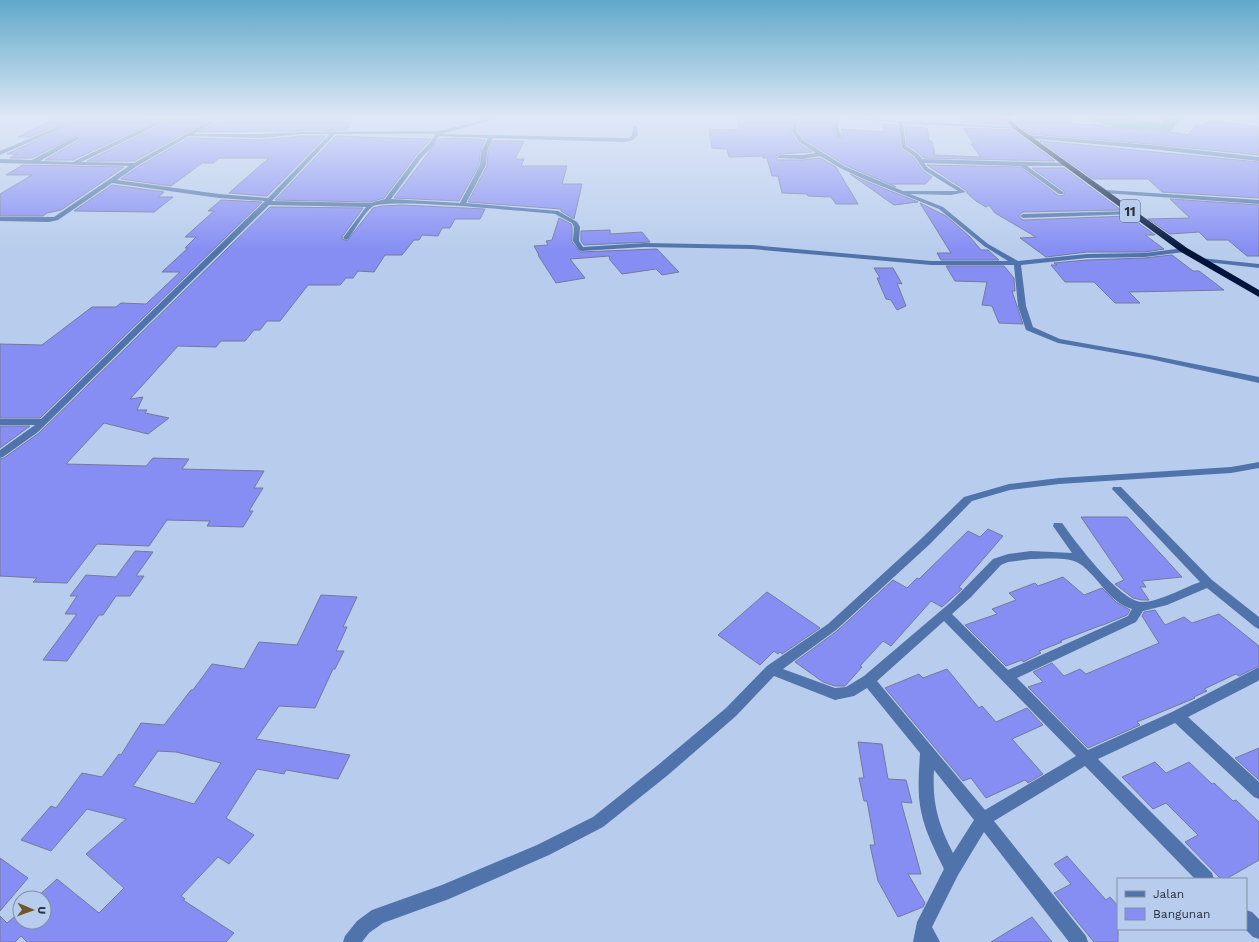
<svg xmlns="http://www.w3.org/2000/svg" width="1259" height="942" font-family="'Work Sans',sans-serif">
	<rect width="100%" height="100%" fill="#b8cded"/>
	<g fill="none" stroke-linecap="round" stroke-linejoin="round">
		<path fill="#34979b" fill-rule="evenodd" d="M 1091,118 C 1114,116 1138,121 1161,123 L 1164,118 L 1180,118 L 1180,120 L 1171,131 L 1165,133 L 1124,130 L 1093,121 Z"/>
	</g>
	<path fill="#868ef4" stroke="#74799a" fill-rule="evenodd" d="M 55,118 L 76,118 L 30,137 L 18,137 Z
		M 85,118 L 160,119 L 73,160 L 45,160 L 80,140 L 80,137 L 78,135 L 32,158 L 10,158 L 17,154 L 7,154 Z
		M 225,118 L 356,118 L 347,127 L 350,127 L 347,130 L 199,132 Z
		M 740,118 L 793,118 L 791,132 L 798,143 L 812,152 L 780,154 L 776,156 L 776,158 L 778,160 L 803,160 L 820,158 L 836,167 L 858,204 L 836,204 L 831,197 L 808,196 L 807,194 L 782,193 L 778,176 L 772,176 L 767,158 L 763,158 L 763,156 L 729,157 L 727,149 L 712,148 L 709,129 L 739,130 L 737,120 L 740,120 Z
		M 821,118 L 835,118 L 833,126 L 836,137 L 842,139 L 843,138 L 841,129 L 884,132 L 884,124 L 897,125 L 901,149 L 913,157 L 923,171 L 932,177 L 925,184 L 891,184 L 896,187 L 845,165 L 804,139 L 798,131 L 800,120 L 821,120 Z
		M 956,118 L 1003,118 L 1008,125 L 959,122 Z
		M 1012,118 L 1067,118 L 1072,124 L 1104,125 L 1107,127 L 1151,130 L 1152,129 L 1188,135 L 1196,125 L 1201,126 L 1211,120 L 1259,127 L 1259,155 L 1151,144 L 1030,134 L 1019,126 Z
		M 170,119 L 209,120 L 134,161 L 87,161 L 147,132 Z
		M 905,127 L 927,128 L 929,141 L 932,141 L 935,155 L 981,157 L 971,144 L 974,144 L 963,128 L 1013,130 L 1055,161 L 923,158 L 919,153 L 907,145 Z
		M 302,136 L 326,136 L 267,196 L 229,193 L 269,158 L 219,158 L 213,163 L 202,163 L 171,186 L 121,179 L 138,167 L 189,138 L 261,140 Z
		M 336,136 L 384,138 L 431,139 L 417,154 L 384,198 L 370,202 L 275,200 Z
		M 457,138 L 485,140 L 480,152 L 479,165 L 459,201 L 394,198 L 439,139 Z
		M 493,141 L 524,141 L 515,159 L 524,159 L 521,166 L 567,166 L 562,184 L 582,184 L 574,219 L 561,211 L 561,209 L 468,202 L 487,166 L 488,152 Z
		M 1040,141 L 1259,162 L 1259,198 L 1162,192 L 1148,179 L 1093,179 Z
		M 23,165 L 124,167 L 61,210 L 47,213 L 43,216 L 0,216 L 0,194 L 32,175 L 6,175 Z
		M 927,165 L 1020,167 L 1059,196 L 1064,195 L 1064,191 L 1032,168 L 1064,168 L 1121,210 L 1023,212 L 1019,215 L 1019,217 L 1023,220 L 1129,216 L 1155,235 L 1145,235 L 1164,249 L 1145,252 L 1087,252 L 1046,257 L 1020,238 L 1036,237 L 995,213 L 989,205 L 986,207 L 976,201 L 967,193 L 967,191 Z
		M 850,174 L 865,181 L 918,202 L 894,205 Z
		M 112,185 L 164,192 L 158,197 L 173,197 L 154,212 L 74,211 Z
		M 1170,199 L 1259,205 L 1259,256 L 1247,256 L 1228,240 L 1207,240 L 1199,232 L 1170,234 L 1148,219 L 1190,218 Z
		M 221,200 L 262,202 L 40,418 L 0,418 L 0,344 L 42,345 L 92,307 L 116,307 L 121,303 L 146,304 L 180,272 L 162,272 L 188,248 L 185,248 L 196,237 L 185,237 L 214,211 L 208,211 Z
		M 920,203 L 946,216 L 970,237 L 981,250 L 988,250 L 999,260 L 941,260 L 937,253 L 951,253 Z
		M 402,205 L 485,209 L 480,219 L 455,219 L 450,228 L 442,228 L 438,236 L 422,235 L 419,240 L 414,240 L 402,255 L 385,255 L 374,272 L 358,271 L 353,278 L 346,278 L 340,285 L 308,285 L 280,321 L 267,321 L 260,330 L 254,330 L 245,341 L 221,341 L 216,347 L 178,346 L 130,399 L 143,397 L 137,410 L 147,410 L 145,413 L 169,418 L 148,434 L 104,423 L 66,464 L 146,466 L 153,458 L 189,459 L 182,469 L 264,471 L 254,488 L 263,488 L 249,511 L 253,511 L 243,527 L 207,526 L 210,521 L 167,520 L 149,546 L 97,544 L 67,583 L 33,582 L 37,578 L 0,576 L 0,459 L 4,458 L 39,433 L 270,207 L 363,208 L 342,237 L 342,239 L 347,241 L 373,208 L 382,206 Z
		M 559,218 L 571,224 L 572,227 L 572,242 L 580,252 L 657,249 L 679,272 L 662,275 L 656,269 L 622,274 L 610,260 L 609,256 L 570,259 L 585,278 L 556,283 L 538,255 L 539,255 L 534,246 L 548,245 L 546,241 L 552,240 Z
		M 610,230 L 610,234 L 642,232 L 650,242 L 584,245 L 581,241 L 581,231 Z
		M 1172,255 L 1193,271 L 1199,271 L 1224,290 L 1129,292 L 1140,303 L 1115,303 L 1094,282 L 1065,282 L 1051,265 L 1057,265 L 1054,263 L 1087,260 L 1145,258 Z
		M 946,266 L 1004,266 L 1014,278 L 1015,291 L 1012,291 L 1023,324 L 999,323 L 992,306 L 982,305 L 987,282 L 955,281 Z
		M 874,268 L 893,268 L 902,284 L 897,283 L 906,306 L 897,310 L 891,300 L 886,299 L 877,278 L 880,278 Z
		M 0,426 L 30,426 L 0,448 Z
		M 1081,517 L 1127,517 L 1182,577 L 1142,581 L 1146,587 L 1140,587 L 1149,600 L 1142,600 L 1133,598 L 1115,584 L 1124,580 Z
		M 988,529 L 1003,536 L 959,587 L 962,589 L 942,607 L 931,601 L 891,646 L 883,641 L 860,666 L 862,667 L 845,686 L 835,686 L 823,682 L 795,662 L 837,631 L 893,580 L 907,588 L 917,578 L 919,579 L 968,531 L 980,537 Z
		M 135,551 L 153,552 L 136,576 L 144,576 L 130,596 L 116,596 L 103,615 L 99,615 L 67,661 L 43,660 L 77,614 L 65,614 L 77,596 L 70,596 L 86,575 L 116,577 Z
		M 1063,577 L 1084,595 L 1102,588 L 1116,602 L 1130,610 L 1127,615 L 1103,625 L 1102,625 L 1060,641 L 1062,642 L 1039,651 L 1041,653 L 1023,662 L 1022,660 L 1006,666 L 965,625 L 997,614 L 992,609 L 1016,600 L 1009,593 L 1035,583 L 1038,586 Z
		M 767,592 L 820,628 L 782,654 L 780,652 L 778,654 L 774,651 L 760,665 L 718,635 Z
		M 321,595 L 357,597 L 343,627 L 347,627 L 336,651 L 344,651 L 335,669 L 333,669 L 315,708 L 279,706 L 256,739 L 350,755 L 338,779 L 286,770 L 284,774 L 257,769 L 226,818 L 254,835 L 229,864 L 218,857 L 181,896 L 185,899 L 183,900 L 234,933 L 226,942 L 27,942 L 21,936 L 15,942 L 0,942 L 0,916 L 7,923 L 20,912 L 20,922 L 44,922 L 44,898 L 36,898 L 57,879 L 99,913 L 124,888 L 86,854 L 126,819 L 87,809 L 51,851 L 21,840 L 51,806 L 56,808 L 82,773 L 102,777 L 119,754 L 121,755 L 141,723 L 164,725 L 191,690 L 193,690 L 212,664 L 244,669 L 259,642 L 297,645 ZM 158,751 L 176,752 L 221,763 L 194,804 L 133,786 Z
		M 1155,610 L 1165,625 L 1184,617 L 1192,623 L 1219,614 L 1259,646 L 1259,666 L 1239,676 L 1236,674 L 1204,689 L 1207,691 L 1194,697 L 1195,698 L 1137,722 L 1140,725 L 1088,748 L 1028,687 L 1043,682 L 1033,672 L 1052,663 L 1064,676 L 1080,669 L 1086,674 L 1159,643 L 1142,616 L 1144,612 Z
		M 947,669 L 979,708 L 982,706 L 996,722 L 1027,708 L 1043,725 L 1012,739 L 1043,774 L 1028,783 L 1025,780 L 986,798 L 971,778 L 963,781 L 885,688 L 919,674 L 923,678 Z
		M 858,742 L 882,744 L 888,779 L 906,780 L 912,803 L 901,802 L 921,874 L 908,874 L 925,903 L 923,907 L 898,917 L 878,881 L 870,845 L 875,845 L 867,801 L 864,801 L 859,778 L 864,778 Z
		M 1259,748 L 1259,780 L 1235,758 Z
		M 1155,762 L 1166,773 L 1189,762 L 1212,784 L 1214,783 L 1233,801 L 1236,800 L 1259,822 L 1259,860 L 1226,879 L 1221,879 L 1185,842 L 1198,835 L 1166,803 L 1153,809 L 1122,777 Z
		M 1067,856 L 1106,900 L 1110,897 L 1118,906 L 1118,942 L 1094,942 L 1054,893 L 1071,884 L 1054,864 Z
		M 0,858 L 28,878 L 0,911 Z
		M 1032,917 L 1052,942 L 991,942 Z"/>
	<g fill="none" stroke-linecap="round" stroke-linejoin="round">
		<path fill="#4f73aa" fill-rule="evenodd" d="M 79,118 L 84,118 L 0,155 L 0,151 Z
			M 164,118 L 169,118 L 146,131 L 81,162 L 134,163 L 215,118 L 220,118 L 194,134 L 261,134 L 302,132 L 439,131 L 492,118 L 499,118 L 441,134 L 624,138 L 629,138 L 632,135 L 633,127 L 635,126 L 637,127 L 638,135 L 633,140 L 624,142 L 493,138 L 487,152 L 486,165 L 466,203 L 558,211 L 577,222 L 580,227 L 579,241 L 583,247 L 645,243 L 752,245 L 931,261 L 1008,261 L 984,246 L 939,209 L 866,180 L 840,168 L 820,156 L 803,159 L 778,158 L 777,157 L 780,155 L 803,155 L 816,153 L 799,142 L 792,131 L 794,119 L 800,118 L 798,120 L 796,131 L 803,140 L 844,166 L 903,191 L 958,191 L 924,170 L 914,156 L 902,148 L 898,122 L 847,119 L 845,118 L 1016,127 L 1018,129 L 903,123 L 906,146 L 918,154 L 922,159 L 1067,163 L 1067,165 L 1065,166 L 1027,166 L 1063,192 L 1063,194 L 1059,194 L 1020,166 L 924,163 L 928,168 L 966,192 L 951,195 L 910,194 L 943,207 L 988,244 L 1018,261 L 1087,254 L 1145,253 L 1184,248 L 1187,250 L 1184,252 L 1145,257 L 1087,258 L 1021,265 L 1026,306 L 1033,327 L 1060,339 L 1150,355 L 1259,377 L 1259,383 L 1150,359 L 1058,343 L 1026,330 L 1018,306 L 1014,265 L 931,265 L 752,249 L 645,247 L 581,251 L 579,250 L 573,241 L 574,227 L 572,223 L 555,214 C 529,212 384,197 372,207 C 363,214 355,230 348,239 L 346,240 L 343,238 L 366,207 L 269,205 L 38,432 L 3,457 L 0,458 L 0,450 L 35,425 L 0,425 L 0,419 L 41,419 L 265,201 L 219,198 L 112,183 L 58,220 L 49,222 L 0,221 L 0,217 L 54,217 L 129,166 L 0,163 L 0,159 L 32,160 L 77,136 L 79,137 L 79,139 L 40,161 L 73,162 ZM 302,134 L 330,134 L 268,198 L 219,194 L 117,180 L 137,166 L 189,136 L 261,138 ZM 335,134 L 436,134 L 429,144 L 418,155 L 385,199 L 370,203 L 272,201 ZM 439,136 L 488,138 L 481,152 L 480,165 L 460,203 L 391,199 L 422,157 L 433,146 Z
			M 836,118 L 840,118 L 838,126 L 842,138 L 837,137 L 834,126 Z
			M 1029,135 L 1151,145 L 1259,157 L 1259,161 L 1151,149 L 1027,138 L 1026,137 Z
			M 1106,190 L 1259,200 L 1259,204 L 1104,193 L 1103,192 Z
			M 1133,211 L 1135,212 L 1135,214 L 1023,218 L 1020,216 L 1023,214 Z
			M 1200,258 L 1259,264 L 1259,268 L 1198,261 L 1197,260 Z
			M 1259,462 L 1259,468 L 1231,473 L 1059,484 L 1010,490 L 972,501 L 930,544 L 836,630 L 783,669 L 835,688 L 846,687 L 864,676 L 951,602 L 993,559 L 1008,554 L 1031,551 L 1072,553 L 1053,526 L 1054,523 L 1062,523 C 1075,541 1120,602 1142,602 C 1159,602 1183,588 1200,582 L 1112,489 L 1113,487 L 1121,487 L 1212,580 L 1259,617 L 1259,629 L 1255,627 L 1207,588 L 1167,605 L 1143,611 L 1136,622 L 1017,678 L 1088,750 L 1172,712 L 1259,667 L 1259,680 L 1258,681 L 1188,717 L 1259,782 L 1259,799 L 1254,797 L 1175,723 L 1098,759 L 1212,873 L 1214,879 L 1195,879 L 1085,766 L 994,821 L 1086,936 L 1088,942 L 1069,942 L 984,832 L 958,875 L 932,927 L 940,942 L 913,942 L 917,922 L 944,869 C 935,850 925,832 921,811 C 917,792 919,772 920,753 L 867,688 L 854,696 L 835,700 L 774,676 L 736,716 L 668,775 L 603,827 L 549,855 L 449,899 L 383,923 L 369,933 L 362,942 L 343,942 L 345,936 L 357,921 L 372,910 L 442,885 L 537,845 L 593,817 L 658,765 L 726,708 L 767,666 L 828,624 L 922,538 L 964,497 L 1009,484 L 1059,478 L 1231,467 ZM 1031,559 C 1044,559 1069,556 1080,564 C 1099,577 1108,602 1132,609 L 1128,616 L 1008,670 L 952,614 L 971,597 L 1001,565 L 1008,562 ZM 944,621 L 1076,756 L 985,810 L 877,681 ZM 934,770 L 974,820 L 953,853 C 938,824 932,803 934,770 Z
			M 1246,910 L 1252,912 L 1259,919 L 1259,939 L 1253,937 L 1245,929 Z"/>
		<path fill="#00133b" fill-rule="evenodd" d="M 1004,118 L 1010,118 L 1018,127 L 1187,248 L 1259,290 L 1259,297 L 1181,252 L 1014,129 Z"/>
	</g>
	<linearGradient id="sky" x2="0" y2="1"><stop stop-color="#60a8c9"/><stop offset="0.47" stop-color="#dfe8f7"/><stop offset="1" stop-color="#dfe8f7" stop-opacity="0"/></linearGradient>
	<rect width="1259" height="250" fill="url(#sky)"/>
	<g text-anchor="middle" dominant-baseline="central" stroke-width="3.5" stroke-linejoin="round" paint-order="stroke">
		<rect fill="#b8cded" stroke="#546072" stroke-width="1" x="1120" y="200" width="20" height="22" rx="3"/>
		<g font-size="13" font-weight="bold" fill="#29313e">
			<text x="1130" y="211">11</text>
		</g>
	</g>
	<rect x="1117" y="878" width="130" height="52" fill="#b8cded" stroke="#7f8fa7"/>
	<rect x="1125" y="891" width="20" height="6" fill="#4f73aa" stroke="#7f8fa7"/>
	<text x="1153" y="898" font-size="12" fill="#29313e">Jalan</text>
	<rect x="1125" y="908" width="20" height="12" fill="#868ef4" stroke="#7f8fa7"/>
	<text x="1153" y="918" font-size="12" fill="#29313e">Bangunan</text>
	<g transform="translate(32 910) rotate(92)"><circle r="19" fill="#b8cded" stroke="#7f8fa7"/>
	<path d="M0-3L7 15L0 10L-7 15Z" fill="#715628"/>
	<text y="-6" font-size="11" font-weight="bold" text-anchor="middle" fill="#29313e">U</text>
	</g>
</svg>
